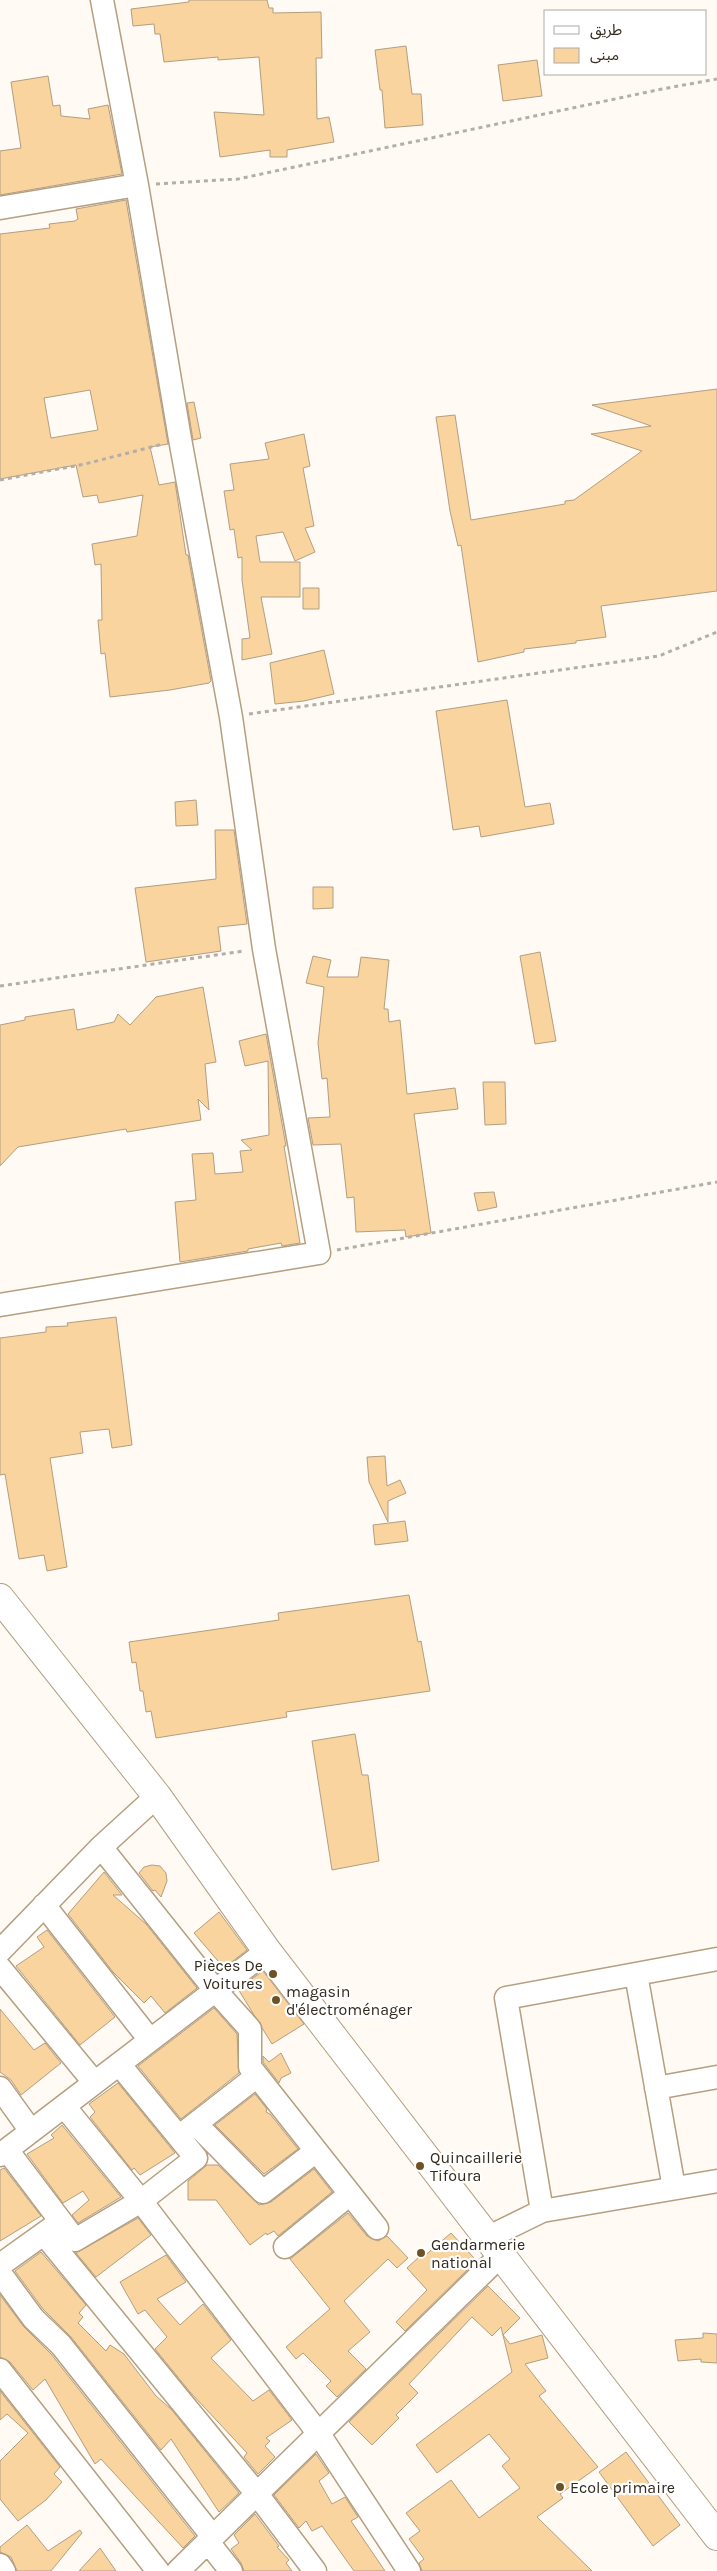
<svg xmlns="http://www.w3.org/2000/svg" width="717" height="2571" font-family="Karla,'Noto Sans Arabic',sans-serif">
	<rect width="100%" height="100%" fill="#fffaf4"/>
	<path fill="#f9d49e" stroke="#b39e80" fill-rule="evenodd" d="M 189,0 L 267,0 L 269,8 L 273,8 L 273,13 L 321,12 L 322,58 L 316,58 L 317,119 L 329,117 L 334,142 L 287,150 L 287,157 L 270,157 L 270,150 L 220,157 L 214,112 L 264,115 L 259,57 L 218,60 L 218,57 L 164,62 L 160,34 L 155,34 L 154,24 L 133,26 L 131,9 L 189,2 Z
		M 406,46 L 412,94 L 421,94 L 423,125 L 385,128 L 382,90 L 380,90 L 375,50 Z
		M 537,60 L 542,96 L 503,101 L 498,65 Z
		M 48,76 L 53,106 L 60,105 L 61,116 L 90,119 L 88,109 L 108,105 L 122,174 L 0,195 L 0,151 L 21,148 L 11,82 Z
		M 126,200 L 168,444 L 150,447 L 159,485 L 175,482 L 186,555 L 188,555 L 211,681 L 209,683 L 170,690 L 110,697 L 105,653 L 101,654 L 98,620 L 102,620 L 101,564 L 95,565 L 92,544 L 137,536 L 143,495 L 99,503 L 97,495 L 83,497 L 76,465 L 0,479 L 0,234 L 50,228 L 49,224 L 75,221 L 78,219 L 76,209 ZM 90,390 L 98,430 L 51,438 L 44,398 Z
		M 717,389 L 717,591 L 601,606 L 606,637 L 576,641 L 576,643 L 524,649 L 524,652 L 478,662 L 461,545 L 458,546 L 450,511 L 436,417 L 455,415 L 471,520 L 565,504 L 565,501 L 574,500 L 642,451 L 591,434 L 651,426 L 592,405 Z
		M 194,402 L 201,438 L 193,440 L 187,403 Z
		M 304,434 L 310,466 L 303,468 L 314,526 L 305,528 L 315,552 L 295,561 L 283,532 L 256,536 L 260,562 L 300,562 L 300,597 L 261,597 L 272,654 L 242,660 L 242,639 L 250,638 L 242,580 L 242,557 L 238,558 L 234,529 L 230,530 L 224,491 L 234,490 L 230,464 L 269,459 L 265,443 Z
		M 303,588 L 319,588 L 319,609 L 303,609 Z
		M 324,650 L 334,694 L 304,701 L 275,704 L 270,663 Z
		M 507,700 L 525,807 L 550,803 L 554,824 L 481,837 L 479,826 L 453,830 L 436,711 Z
		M 196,800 L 198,825 L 176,826 L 175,802 Z
		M 215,830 L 234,830 L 247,924 L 218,927 L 221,951 L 146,962 L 135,888 L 216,879 Z
		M 313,887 L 333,887 L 333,908 L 313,909 Z
		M 540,952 L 556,1041 L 535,1044 L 520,956 Z
		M 313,956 L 331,960 L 327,977 L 358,977 L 361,957 L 389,960 L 384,1009 L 388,1009 L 389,1022 L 400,1020 L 407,1094 L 455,1088 L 458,1109 L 414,1114 L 431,1233 L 406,1237 L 405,1230 L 356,1232 L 354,1197 L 347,1198 L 341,1144 L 313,1145 L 308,1118 L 330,1117 L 327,1078 L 322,1079 L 318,1043 L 324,987 L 306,983 Z
		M 203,987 L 216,1062 L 205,1064 L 209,1110 L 198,1099 L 201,1120 L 127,1132 L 126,1129 L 18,1147 L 0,1166 L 0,1025 L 25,1020 L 25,1017 L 74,1009 L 77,1030 L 114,1022 L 118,1014 L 130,1025 L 156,997 Z
		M 266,1034 L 286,1146 L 284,1146 L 300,1243 L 282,1246 L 281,1243 L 248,1249 L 248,1251 L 180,1262 L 175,1202 L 196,1200 L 192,1154 L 213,1153 L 215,1174 L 243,1172 L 240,1151 L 252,1150 L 241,1140 L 269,1135 L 268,1061 L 245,1066 L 239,1041 Z
		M 483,1082 L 505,1082 L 506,1124 L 485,1125 Z
		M 494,1192 L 497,1207 L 478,1211 L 474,1193 Z
		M 116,1317 L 132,1445 L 112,1448 L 109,1429 L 80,1432 L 83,1453 L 50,1458 L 67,1567 L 47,1571 L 44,1555 L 19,1559 L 5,1474 L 0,1475 L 0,1338 L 46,1332 L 46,1327 L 68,1326 L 67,1323 Z
		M 385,1456 L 387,1486 L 400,1480 L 406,1493 L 388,1501 L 388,1522 L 369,1482 L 367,1457 Z
		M 405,1521 L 408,1541 L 375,1545 L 373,1525 Z
		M 409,1595 L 418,1642 L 421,1641 L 430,1691 L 286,1712 L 287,1717 L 156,1738 L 151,1711 L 146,1712 L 143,1691 L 140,1691 L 136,1662 L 132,1663 L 129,1642 L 279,1620 L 278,1613 Z
		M 355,1734 L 362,1775 L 368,1775 L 379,1861 L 332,1870 L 312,1741 Z
		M 152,1865 L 160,1866 L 166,1873 L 167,1881 L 161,1897 L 155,1890 L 153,1891 L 139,1873 L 144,1867 Z
		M 104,1872 L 122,1895 L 113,1895 L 146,1924 L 197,1988 L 165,2013 L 151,1996 L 144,2003 L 113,1972 L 68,1914 Z
		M 219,1912 L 247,1950 L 224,1968 L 194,1933 Z
		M 47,1930 L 115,2017 L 80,2045 L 16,1966 L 44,1947 L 37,1937 Z
		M 263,1971 L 304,2024 L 272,2044 L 238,1989 Z
		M 214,2008 L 237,2034 L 239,2073 L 181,2119 L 138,2066 Z
		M 0,2009 L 34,2050 L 45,2043 L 61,2063 L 21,2095 L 11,2080 L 0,2072 Z
		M 281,2053 L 291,2073 L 281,2078 L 279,2083 L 263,2062 L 263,2056 L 269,2062 Z
		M 118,2083 L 175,2153 L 140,2175 L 134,2168 L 132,2170 L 90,2117 L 95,2112 L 89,2104 Z
		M 255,2094 L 267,2109 L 266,2112 L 270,2114 L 298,2149 L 264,2174 L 215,2125 Z
		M 62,2125 L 121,2197 L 78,2223 L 72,2215 L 89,2200 L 83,2191 L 63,2203 L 27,2154 L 54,2138 L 51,2135 Z
		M 207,2165 L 218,2165 L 259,2205 L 271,2202 L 314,2169 L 332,2192 L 278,2236 L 274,2231 L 267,2235 L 266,2233 L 250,2245 L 216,2200 L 188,2200 L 188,2181 Z
		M 4,2168 L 41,2216 L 0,2241 L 0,2170 Z
		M 348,2213 L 367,2236 L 378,2241 L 387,2236 L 408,2258 L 397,2268 L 388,2259 L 344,2301 L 370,2332 L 348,2351 L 366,2369 L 337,2397 L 326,2386 L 331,2381 L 303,2353 L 296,2359 L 286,2347 L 330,2309 L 290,2259 Z
		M 138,2218 L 151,2235 L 96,2277 L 76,2253 Z
		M 451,2233 L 474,2258 L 467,2264 L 470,2267 L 405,2331 L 396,2322 L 427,2290 L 407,2268 L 419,2257 L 421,2259 Z
		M 41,2252 L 86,2305 L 79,2313 L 83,2317 L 78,2323 L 106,2351 L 110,2345 L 124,2354 L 156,2396 L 171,2409 L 239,2493 L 219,2512 L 171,2439 L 161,2450 L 71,2337 L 43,2309 L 15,2271 Z
		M 166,2255 L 186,2282 L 157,2299 L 180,2325 L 203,2304 L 231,2340 L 211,2358 L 253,2401 L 269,2390 L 292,2420 L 266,2438 L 270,2441 L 265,2446 L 275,2457 L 258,2474 L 244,2457 L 247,2453 L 190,2392 L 155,2349 L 167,2337 L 145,2310 L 138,2314 L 120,2282 Z
		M 488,2286 L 520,2318 L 503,2335 L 510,2344 L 542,2335 L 548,2358 L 525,2364 L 546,2391 L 539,2396 L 598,2467 L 560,2494 L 563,2498 L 537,2517 L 592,2571 L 422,2571 L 419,2563 L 424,2559 L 409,2539 L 420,2531 L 406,2513 L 451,2480 L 479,2518 L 520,2488 L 502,2466 L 510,2459 L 489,2434 L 437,2473 L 416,2445 L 512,2372 L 501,2327 L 492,2336 L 472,2317 L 409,2384 L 418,2393 L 396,2415 L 399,2418 L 372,2445 L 349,2422 Z
		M 0,2295 L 24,2327 L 51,2354 L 195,2536 L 183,2548 L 101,2459 L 95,2464 L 45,2379 L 33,2390 L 10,2362 L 0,2357 Z
		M 703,2333 L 717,2334 L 717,2363 L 701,2362 L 701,2359 L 678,2361 L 675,2340 L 703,2338 Z
		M 0,2391 L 60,2467 L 54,2474 L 62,2482 L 46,2500 L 18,2521 L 0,2499 L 0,2461 L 28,2433 L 7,2414 L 0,2420 Z
		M 626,2452 L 680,2525 L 653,2546 L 599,2472 Z
		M 316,2454 L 329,2473 L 319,2481 L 332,2504 L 345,2497 L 358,2517 L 351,2521 L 385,2571 L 354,2571 L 322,2526 L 312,2531 L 306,2521 L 299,2528 L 274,2495 Z
		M 255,2514 L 279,2546 L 277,2547 L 289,2560 L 286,2563 L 292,2571 L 244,2571 L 241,2563 L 231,2549 L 239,2543 L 234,2535 Z
		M 27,2525 L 48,2551 L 80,2530 L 82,2533 L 51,2571 L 17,2571 L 11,2557 L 0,2552 L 0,2547 Z
		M 100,2548 L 116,2571 L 79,2571 Z"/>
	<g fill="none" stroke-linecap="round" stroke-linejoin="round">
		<g stroke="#b49f81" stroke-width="25">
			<path id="minor" d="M 0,208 L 137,185
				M 0,1305 L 319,1253 L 264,949 L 231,717 L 180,439 L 137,185 L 102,0
				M 101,1847 L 215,1990 L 250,2029 L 250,2067 L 377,2228
				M 44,1905 L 150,2040
				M 0,1951 L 101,1847 L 157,1796
				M 0,1968 L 94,2082
				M 636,1974 L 674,2188
				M 0,2088 L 31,2131
				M 656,2088 L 717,2077
				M 64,2106 L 141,2201 L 319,2434 L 409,2571
				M 196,2124 L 263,2192 L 316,2151
				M 185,2132 L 257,2076
				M 7,2150 L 75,2240 L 141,2201 L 196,2158 L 119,2064
				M 0,2155 L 267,1951
				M 542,2211 L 506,1998 L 717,1959
				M 44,2234 L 257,2494 L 315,2571
				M 489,2237 L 542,2211 L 717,2181
				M 285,2247 L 350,2194
				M 0,2265 L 56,2225
				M 0,2273 L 33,2318 L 61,2345 L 213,2537
				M 0,2370 L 158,2571
				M 208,2542 L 231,2571
				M 0,2565 L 4,2571
				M 178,2571 L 502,2254"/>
		</g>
		<g stroke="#b49f81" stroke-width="30">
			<path id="secondary" d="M 0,1598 L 157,1796 L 267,1951 L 717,2536"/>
		</g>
		<path stroke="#b4aea6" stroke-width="3" stroke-dasharray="4 4" stroke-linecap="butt" d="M 156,184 L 238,179 L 662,89 L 717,79
			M 0,480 L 85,464 L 163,444
			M 249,714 L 659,656 L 717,632
			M 0,986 L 244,951
			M 337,1250 L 717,1182"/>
		<use href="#minor" stroke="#fff" stroke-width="22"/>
		<use href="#secondary" stroke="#fff" stroke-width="28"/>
	</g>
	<g fill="#6e5225" stroke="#fff" stroke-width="2">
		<circle cx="273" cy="1974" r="5"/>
		<circle cx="276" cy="2000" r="5"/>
		<circle cx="420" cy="2166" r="5"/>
		<circle cx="421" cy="2253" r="5"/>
		<circle cx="560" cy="2487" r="5"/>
	</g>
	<g text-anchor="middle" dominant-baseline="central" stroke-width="4.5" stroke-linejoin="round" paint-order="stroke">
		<g font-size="16" fill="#322a1e" stroke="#fff" text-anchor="start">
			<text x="263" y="1965" text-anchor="end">Pièces De<tspan x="263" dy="18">Voitures</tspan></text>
			<text x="286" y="1991">magasin<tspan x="286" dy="18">d'électroménager</tspan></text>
			<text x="430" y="2157">Quincaillerie<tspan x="430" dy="18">Tifoura</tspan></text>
			<text x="431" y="2244">Gendarmerie<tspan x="431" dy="18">national</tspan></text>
			<text x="570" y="2487">Ecole primaire</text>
		</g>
	</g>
	<rect x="544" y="10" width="162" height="65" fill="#ffffff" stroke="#adaaa5"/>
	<rect x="554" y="26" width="25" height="8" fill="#ffffff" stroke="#adaaa5"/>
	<text x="590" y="35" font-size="15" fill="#322a1e">طريق</text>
	<rect x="554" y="48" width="25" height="15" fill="#f9d49e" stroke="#adaaa5"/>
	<text x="590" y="60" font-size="15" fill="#322a1e">مبنى</text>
</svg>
